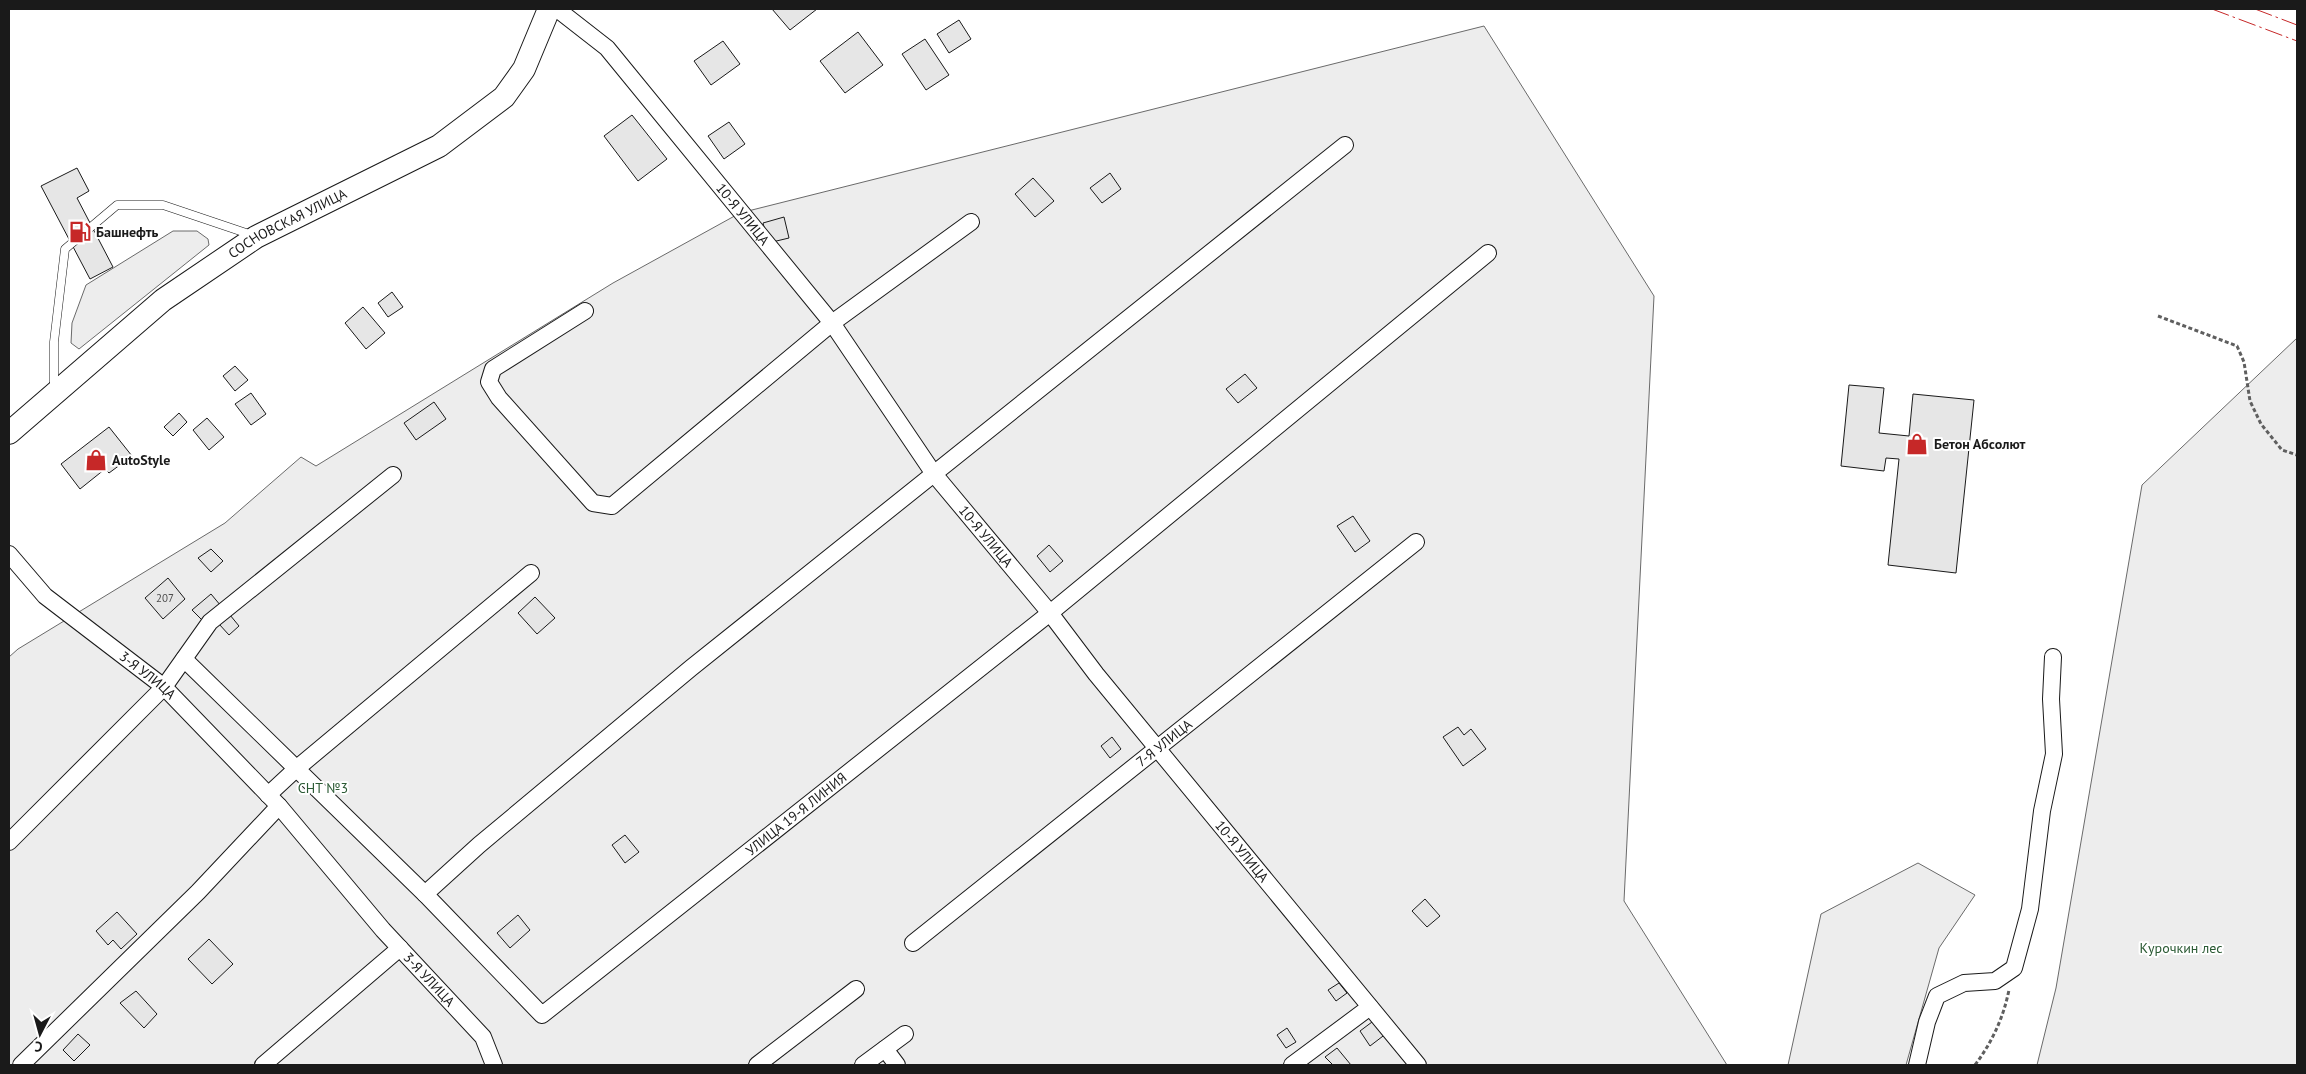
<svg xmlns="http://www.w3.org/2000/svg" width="2306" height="1074" font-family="'PT Sans',sans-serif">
	<rect width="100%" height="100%" fill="#fff"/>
	<path fill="#ededed" stroke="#6a6a6a" d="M 1484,26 L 1654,296 L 1624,901 L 1727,1065 L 9,1065 L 9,657 L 18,649 L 225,523 L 301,457 L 316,466 L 613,283 L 740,213 Z
		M 173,231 L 197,231 L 208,239 L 209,245 L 79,349 L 71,343 L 72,323 L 86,285 Z
		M 2297,338 L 2297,1065 L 2037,1065 L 2056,988 L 2142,485 Z
		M 1918,863 L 1975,895 L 1939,948 L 1906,1065 L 1788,1065 L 1821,914 Z"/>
	<path fill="#e6e6e6" stroke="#1a1a1a" d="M 772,9 L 817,9 L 790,30 Z
		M 959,20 L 971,39 L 949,53 L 937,34 Z
		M 858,32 L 883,65 L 845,93 L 820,61 Z
		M 925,39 L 949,75 L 926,90 L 902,54 Z
		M 723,41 L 740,64 L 711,85 L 694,61 Z
		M 632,115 L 667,159 L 638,181 L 604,136 Z
		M 729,122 L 745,144 L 724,159 L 708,136 Z
		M 77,168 L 89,191 L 77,198 L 113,267 L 90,279 L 41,186 Z
		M 1110,173 L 1121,189 L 1102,203 L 1090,188 Z
		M 1033,178 L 1054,201 L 1035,217 L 1015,194 Z
		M 784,217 L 789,238 L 768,243 L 763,223 Z
		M 392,292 L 403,307 L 388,317 L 378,303 Z
		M 363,307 L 385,333 L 366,349 L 345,323 Z
		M 235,366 L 248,380 L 235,391 L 223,376 Z
		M 1245,374 L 1257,388 L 1238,403 L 1226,389 Z
		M 1849,385 L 1884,388 L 1879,433 L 1909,436 L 1913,394 L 1974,400 L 1956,573 L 1888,565 L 1899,459 L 1886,458 L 1884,471 L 1841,466 Z
		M 251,393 L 266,414 L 251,425 L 235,404 Z
		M 434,402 L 446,419 L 416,440 L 404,423 Z
		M 179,413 L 187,422 L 173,436 L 164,427 Z
		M 207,418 L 224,437 L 209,450 L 193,430 Z
		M 109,427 L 132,456 L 109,473 L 105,469 L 80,489 L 61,464 Z
		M 1353,516 L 1370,541 L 1355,552 L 1337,526 Z
		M 1049,545 L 1063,561 L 1050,572 L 1037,556 Z
		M 211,549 L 223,561 L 211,572 L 198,558 Z
		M 168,578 L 185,599 L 163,619 L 145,598 Z
		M 211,594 L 221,606 L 202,620 L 192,610 Z
		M 535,597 L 555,618 L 537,634 L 518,613 Z
		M 230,615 L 239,626 L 229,635 L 219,624 Z
		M 1458,727 L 1464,735 L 1471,729 L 1486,749 L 1463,766 L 1443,737 Z
		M 1112,737 L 1121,749 L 1110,758 L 1101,746 Z
		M 625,835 L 639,852 L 625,863 L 612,845 Z
		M 1425,899 L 1440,916 L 1427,927 L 1412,911 Z
		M 117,912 L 137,934 L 121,949 L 113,940 L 108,945 L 96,931 Z
		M 518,915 L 530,930 L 510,948 L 497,933 Z
		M 209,939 L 233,964 L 212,984 L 188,959 Z
		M 1339,983 L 1347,993 L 1336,1001 L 1328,990 Z
		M 136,991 L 157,1014 L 144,1028 L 120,1003 Z
		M 1376,1019 L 1387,1033 L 1370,1046 L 1360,1031 Z
		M 1287,1028 L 1296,1042 L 1286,1048 L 1277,1035 Z
		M 78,1034 L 90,1045 L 74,1061 L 63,1050 Z
		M 1337,1048 L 1351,1065 L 1333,1065 L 1325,1057 Z"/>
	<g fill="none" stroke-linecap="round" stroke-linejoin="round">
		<g stroke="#1a1a1a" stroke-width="9">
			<path id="lane" d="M 54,389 L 54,342 L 65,249 L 117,205 L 163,205 L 252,235"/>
		</g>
		<g stroke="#1a1a1a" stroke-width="18">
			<g id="street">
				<path id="s1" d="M 557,9 L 607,48 L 832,323 L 934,474 L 1050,613 L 1096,674 L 1418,1065"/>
				<path d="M 585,311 L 493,369 L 489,382 L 499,398 L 593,503 L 612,506 L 832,323 L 971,222"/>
				<path id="s2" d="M 9,554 L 45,596 L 164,687 L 279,806 L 383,930 L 483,1037 L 494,1065"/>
				<path id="s3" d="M 184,659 L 425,894 L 542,1015 L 1050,613 L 1488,253"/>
				<path d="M 164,687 L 210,622 L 393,475"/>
				<path d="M 268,795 L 296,769 L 531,573"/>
				<path d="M 9,842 L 164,687"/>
				<path d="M 425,894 L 479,845 L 691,668 L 1345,145"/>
				<path id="s4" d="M 913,943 L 1416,542"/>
				<path d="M 885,1049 L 897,1065"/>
				<path d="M 21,1065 L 198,892 L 279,806"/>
				<path d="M 263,1065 L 400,948"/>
				<path d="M 757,1065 L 856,989"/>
				<path d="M 863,1065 L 905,1034"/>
				<path d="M 1292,1065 L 1370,1007"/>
				<path d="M 1917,1065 L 1927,1022 L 1937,996 L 1964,983 L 1995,981 L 2014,968 L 2030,909 L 2042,811 L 2054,754 L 2051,699 L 2053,657"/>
			</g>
		</g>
		<g stroke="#1a1a1a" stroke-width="24">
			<g id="secondary">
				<path id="s5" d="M 9,433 L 163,300 L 256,237 L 439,146 L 504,97 L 524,69 L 549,9"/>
			</g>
		</g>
		<path stroke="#5f5f5f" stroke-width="3" stroke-dasharray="4 2.5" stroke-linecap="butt" d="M 2158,316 L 2237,346 L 2244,362 L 2250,401 L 2261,424 L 2282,450 L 2297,455
			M 1975,1065 C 1992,1042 2003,1019 2009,990"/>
		<use href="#lane" stroke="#fff" stroke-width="8"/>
		<use href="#street" stroke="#fff" stroke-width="16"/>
		<use href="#secondary" stroke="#fff" stroke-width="22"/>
		<path stroke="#c62828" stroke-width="1" stroke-dasharray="18 4 2.5 4" stroke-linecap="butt" d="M 2212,9 L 2297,41
			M 2255,9 L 2297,25"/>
	</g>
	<defs>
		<g id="fuel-bare" transform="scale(1.725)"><path d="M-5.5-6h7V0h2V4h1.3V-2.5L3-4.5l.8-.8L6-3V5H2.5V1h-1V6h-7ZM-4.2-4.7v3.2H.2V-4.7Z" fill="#c62828" stroke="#fff" stroke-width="2.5" paint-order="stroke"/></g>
		<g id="shop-bare" transform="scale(1.725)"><path d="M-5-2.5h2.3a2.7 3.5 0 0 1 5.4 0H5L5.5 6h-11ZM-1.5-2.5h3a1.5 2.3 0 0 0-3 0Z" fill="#c62828" stroke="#fff" stroke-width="2.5" paint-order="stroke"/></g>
	</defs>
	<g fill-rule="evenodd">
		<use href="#fuel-bare" x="80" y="232"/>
		<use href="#shop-bare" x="1917" y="444"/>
		<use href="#shop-bare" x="96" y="460"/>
	</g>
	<g text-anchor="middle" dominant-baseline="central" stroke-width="4" stroke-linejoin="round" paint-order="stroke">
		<g font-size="11" fill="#4d4d4d">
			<text x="165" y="598">207</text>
		</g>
		<g font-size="14" fill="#1a1a1a" stroke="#fff">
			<text stroke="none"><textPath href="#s1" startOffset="278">10-Я УЛИЦА</textPath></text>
			<text stroke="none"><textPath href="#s5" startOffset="350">СОСНОВСКАЯ УЛИЦА</textPath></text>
			<text stroke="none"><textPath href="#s1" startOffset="682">10-Я УЛИЦА</textPath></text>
			<text stroke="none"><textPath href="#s2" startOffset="185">3-Я УЛИЦА</textPath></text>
			<text stroke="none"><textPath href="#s4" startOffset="321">7-Я УЛИЦА</textPath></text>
			<text stroke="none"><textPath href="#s3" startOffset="829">УЛИЦА 19-Я ЛИНИЯ</textPath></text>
			<text stroke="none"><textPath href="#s1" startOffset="1088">10-Я УЛИЦА</textPath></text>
			<text stroke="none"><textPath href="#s2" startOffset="600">3-Я УЛИЦА</textPath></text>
		</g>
		<g font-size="14" font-weight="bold" fill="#1a1a1a" stroke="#fff" text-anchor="start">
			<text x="96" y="232">Башнефть</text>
			<text x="1934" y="444">Бетон Абсолют</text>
			<text x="112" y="460">AutoStyle</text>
		</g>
		<g font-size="14" fill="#2b5a34" stroke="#fff">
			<text x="323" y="788">СНТ №3</text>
			<text x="2181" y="948">Курочкин лес</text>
		</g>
	</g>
	<rect width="2306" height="1074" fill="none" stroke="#1a1a1a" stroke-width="20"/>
	<g transform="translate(40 1034) rotate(186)" stroke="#ffffff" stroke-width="4" paint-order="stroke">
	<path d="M0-4L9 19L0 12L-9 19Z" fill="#1a1a1a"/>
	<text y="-8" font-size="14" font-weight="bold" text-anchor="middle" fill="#1a1a1a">С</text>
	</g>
</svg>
